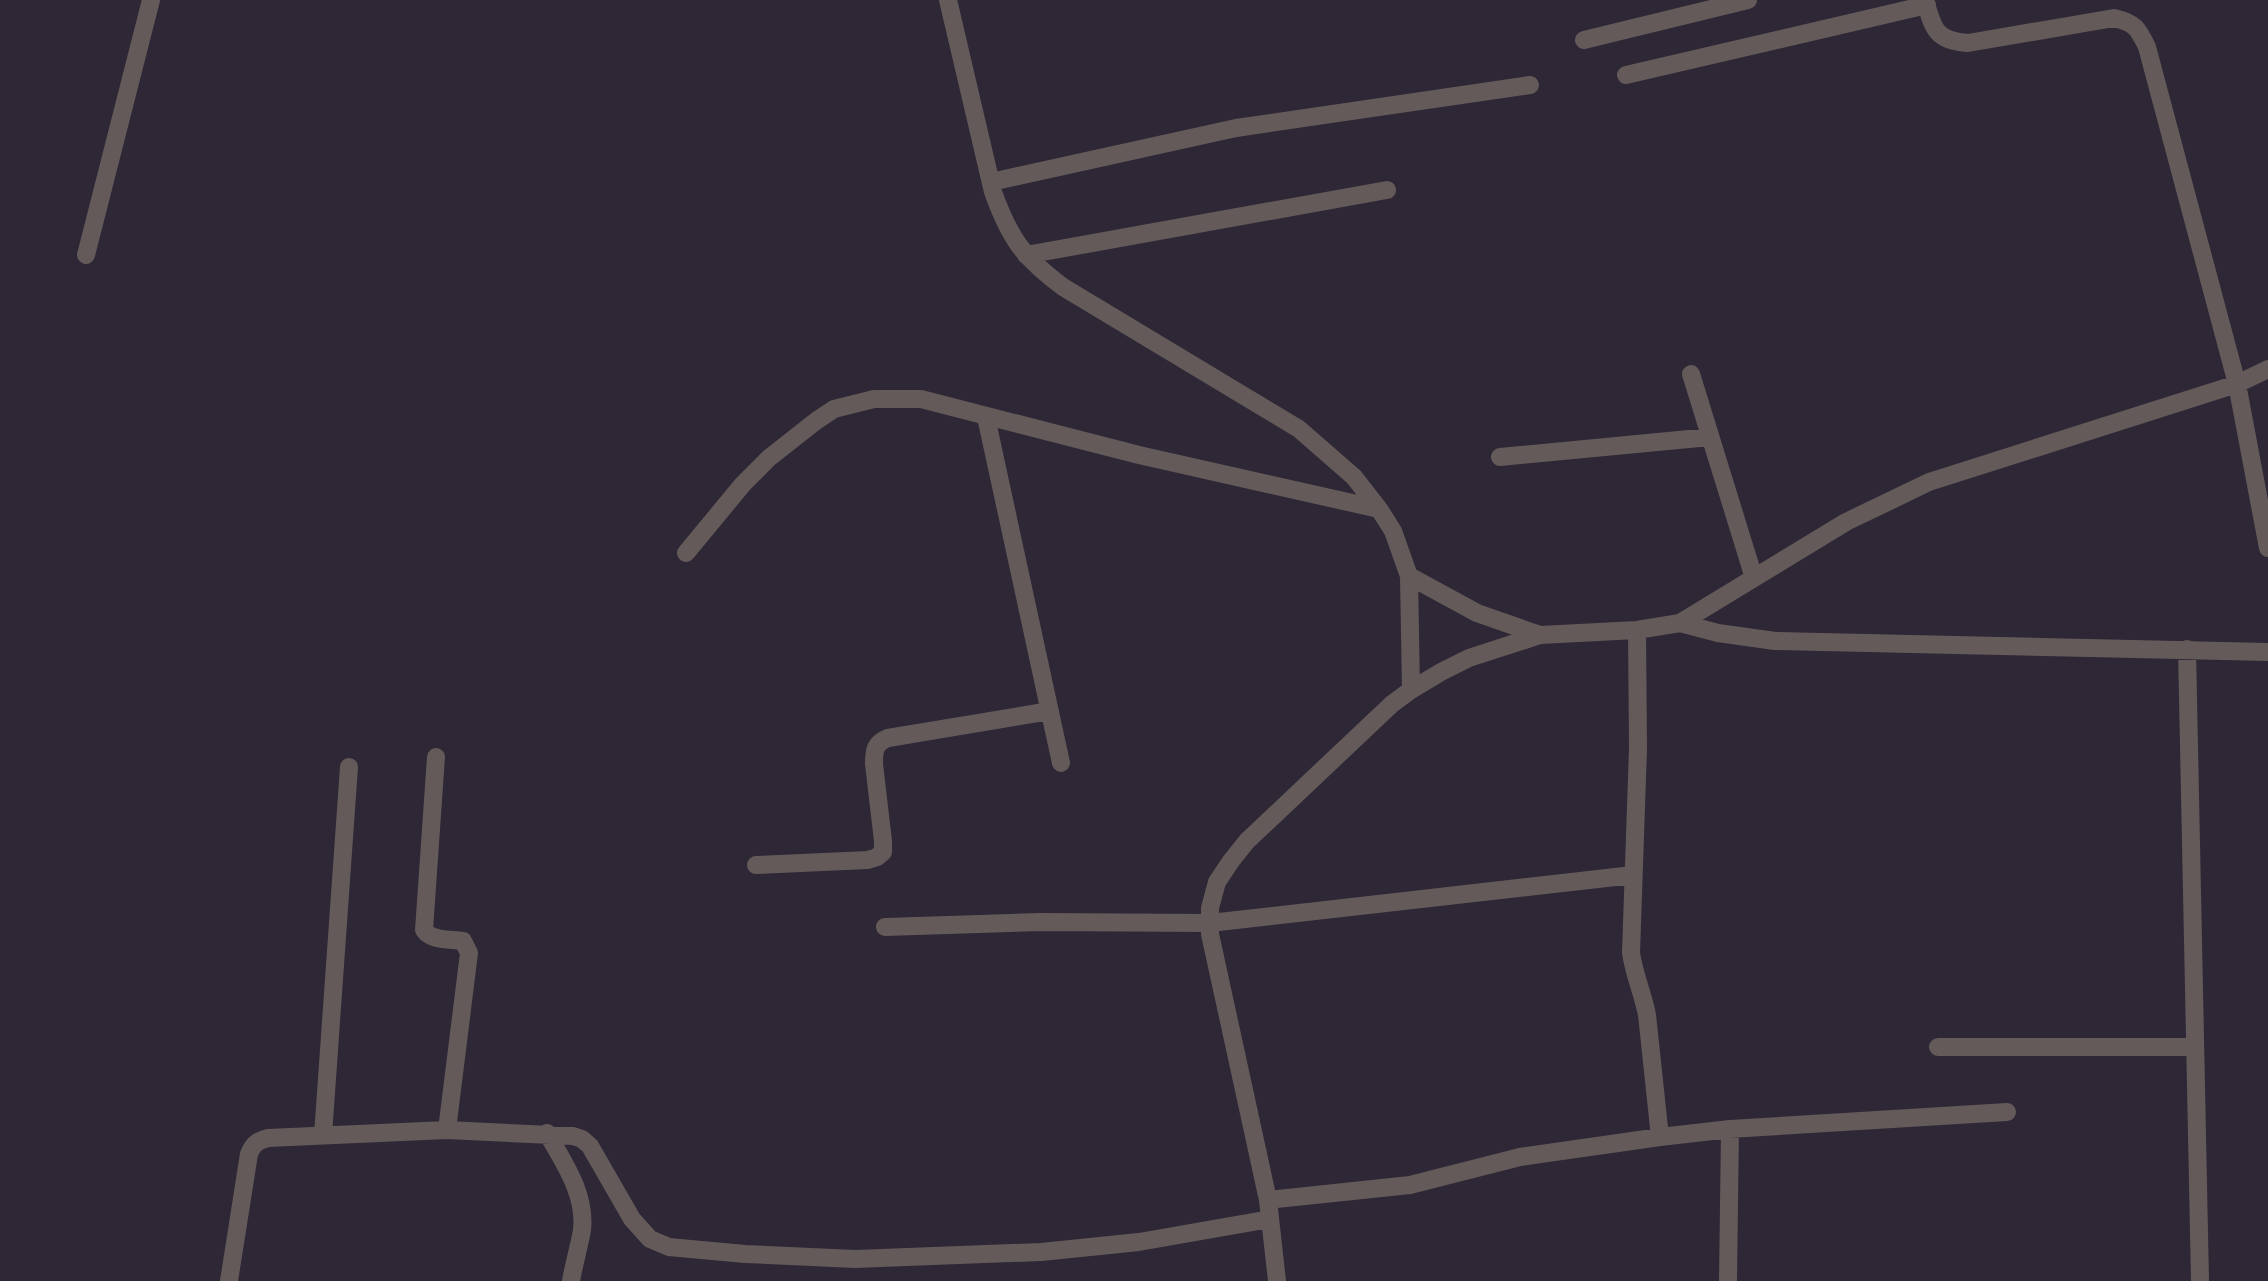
<svg xmlns="http://www.w3.org/2000/svg" width="2268" height="1281" font-family="Poppins,sans-serif">
	<rect width="100%" height="100%" fill="#2d2736"/>
	<g fill="none" stroke-linecap="round" stroke-linejoin="round">
		<path stroke="#645a59" stroke-width="18" d="M 948,0 L 993,192 C 1010,239 1023,257 1063,287 L 1299,429 L 1354,477 L 1379,509 L 1393,531 L 1409,576 L 1411,690
			M 1925,0 C 1933,29 1936,41 1968,43 L 2114,18 C 2135,23 2138,28 2147,47 L 2237,384 L 2268,548
			M 1584,40 L 1748,0
			M 1626,75 L 1927,5
			M 991,182 L 1236,128 L 1530,85
			M 86,255 L 151,0
			M 1026,255 L 1387,190
			M 1691,374 L 1754,578
			M 986,417 L 1061,763
			M 1500,457 L 1710,437
			M 686,553 L 743,484 L 769,458 L 816,421 L 834,409 L 874,399 L 921,399 L 1139,455 L 1379,509
			M 1409,576 L 1477,613 L 1540,635
			M 1680,623 L 1718,633 L 1775,641 L 2268,652
			M 1637,630 L 1638,748 L 1631,953 C 1634,974 1643,994 1647,1015 L 1660,1137
			M 2187,649 L 2200,1281
			M 436,757 L 424,930 C 431,941 450,939 463,941 L 469,953 L 447,1130
			M 756,865 L 868,860 L 877,857 L 883,852 L 883,841 L 874,764 C 874,750 875,743 888,738 L 1050,711
			M 885,927 L 1040,922 L 1210,923 L 1633,875
			M 1938,1047 L 2195,1047
			M 547,1133 C 564,1163 586,1194 582,1230 C 579,1247 574,1264 571,1281
			M 323,1135 L 349,767
			M 1268,1200 L 1410,1185 L 1520,1157 L 1660,1137 L 1730,1129 L 2007,1112
			M 229,1281 L 249,1154 C 253,1144 257,1141 268,1138 L 447,1130 L 573,1136 L 582,1139 L 590,1146 L 632,1219 L 650,1239 L 669,1247 L 745,1254 L 855,1259 L 1041,1252 L 1139,1242 L 1270,1219
			M 1277,1281 L 1268,1200 L 1210,934 L 1210,908 L 1217,882 L 1231,861 L 1247,841 L 1392,704 L 1411,690 L 1441,672 L 1469,658 L 1540,635 L 1637,630 L 1680,623 L 1846,522 L 1929,482 L 2237,384 L 2268,369
			M 1728,1281 L 1730,1129"/>
	</g>
</svg>
